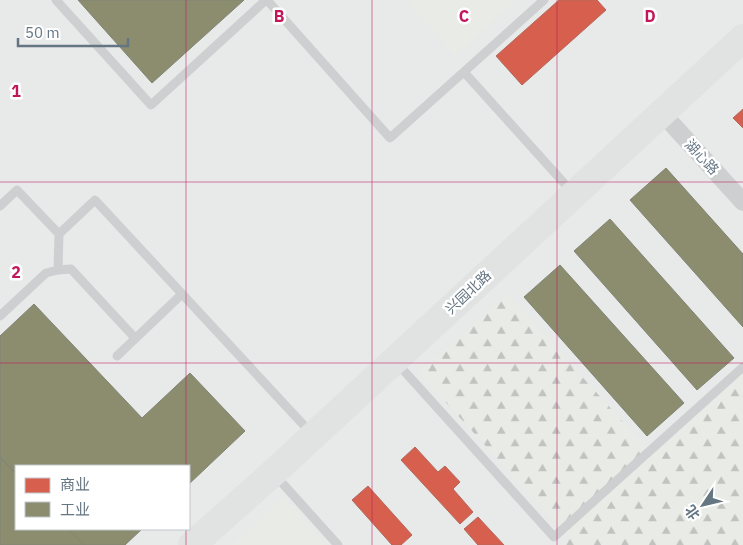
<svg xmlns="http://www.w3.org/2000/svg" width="743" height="545" font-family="'IBM Plex Sans','Noto Sans SC',sans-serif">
	<defs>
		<pattern id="forest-firs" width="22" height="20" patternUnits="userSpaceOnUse" patternTransform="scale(1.25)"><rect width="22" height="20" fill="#e8ebe6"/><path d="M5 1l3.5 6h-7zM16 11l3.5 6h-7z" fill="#c0c3c0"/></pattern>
	</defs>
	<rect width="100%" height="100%" fill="#f9f9f9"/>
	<path fill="#e8e9e9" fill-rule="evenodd" d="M 0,0 L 743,0 L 743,545 L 0,545 ZM 16,466 L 189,466 L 189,529 L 16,529 Z"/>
	<path fill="#e8ebe6" d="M 406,0 L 516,0 L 455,55 Z
		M 284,497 L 326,545 L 232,545 Z"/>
	<path fill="url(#forest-firs)" d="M 507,294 L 653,455 L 743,374 L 743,545 L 563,545 L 570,538 L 419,373 Z"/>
	<path fill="#d6604d" stroke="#b4675d" d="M 559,0 L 597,0 L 606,10 L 522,85 L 496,56 Z
		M 743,109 L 743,128 L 733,118 Z
		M 415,447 L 438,472 L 445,466 L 460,482 L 453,489 L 473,512 L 460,524 L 401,460 Z
		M 368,486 L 412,535 L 401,545 L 392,545 L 352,500 Z
		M 478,517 L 504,545 L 478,545 L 464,529 Z"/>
	<path fill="#8c8c6e" stroke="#808574" d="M 78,0 L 244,0 L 152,83 Z
		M 666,168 L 743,254 L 743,327 L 630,200 Z
		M 610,219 L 734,358 L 697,390 L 574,251 Z
		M 560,265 L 684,403 L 647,436 L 524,297 Z
		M 34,304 L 142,418 L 190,373 L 245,431 L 189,484 L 189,466 L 16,466 L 16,474 L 0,457 L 0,336 Z
		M 0,457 L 16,474 L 16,529 L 68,529 L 84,545 L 0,545 Z
		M 68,529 L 142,529 L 125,545 L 84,545 Z"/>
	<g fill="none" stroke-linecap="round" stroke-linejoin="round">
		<path stroke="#cecfd0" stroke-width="9" d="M 56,0 L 151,105 L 266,0
			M 267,0 L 390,138 L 544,0
			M 464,72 L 572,192
			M 0,206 L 17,190 L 59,234 L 95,200 L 311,433
			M 58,270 L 59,234
			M 0,316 L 46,273 L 58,270 L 71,269 L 135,338
			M 117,356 L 182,294
			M 396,362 L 554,537 L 743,367
			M 275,475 L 338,545"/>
		<path stroke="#cecfd0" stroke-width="18" d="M 662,113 L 743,202"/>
		<path stroke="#e1e2e2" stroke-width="28" d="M 192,545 L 273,473 L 743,38"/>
	</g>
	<path fill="none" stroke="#c2185b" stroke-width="1" stroke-opacity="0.55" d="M 186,0 L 186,466M 372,0 L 372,545M 557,0 L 557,545M 0,182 L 743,182M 0,363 L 743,363M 186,529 L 186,545"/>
	<g text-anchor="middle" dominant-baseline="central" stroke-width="5" stroke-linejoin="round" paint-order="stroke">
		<g font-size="14" fill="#657683" stroke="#fff">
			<text transform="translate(702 157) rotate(47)">湖心路</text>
			<text transform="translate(468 292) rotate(-43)">兴园北路</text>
		</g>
	</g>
	<g font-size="16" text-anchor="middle" font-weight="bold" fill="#c2185b" stroke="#fff" stroke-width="5" stroke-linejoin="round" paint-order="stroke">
		<text x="279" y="22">B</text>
		<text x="464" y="22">C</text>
		<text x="650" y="22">D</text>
		<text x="16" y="97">1</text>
		<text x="16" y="278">2</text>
	</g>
	<rect x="15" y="465" width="175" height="65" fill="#ffffff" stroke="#c1c8cd"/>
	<rect x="25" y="478" width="25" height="15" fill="#d6604d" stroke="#c1c8cd"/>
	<text x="60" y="490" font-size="15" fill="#657683">商业</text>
	<rect x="25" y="502" width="25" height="15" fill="#8c8c6e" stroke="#c1c8cd"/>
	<text x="60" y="515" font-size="15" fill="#657683">工业</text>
	<g transform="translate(703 505) rotate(235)" stroke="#ffffff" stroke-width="4" paint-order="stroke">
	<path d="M0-4L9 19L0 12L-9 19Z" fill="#657683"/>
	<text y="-8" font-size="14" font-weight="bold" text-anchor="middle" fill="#657683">北</text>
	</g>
	<path d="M18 38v8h110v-8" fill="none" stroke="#657683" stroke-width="2.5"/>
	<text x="25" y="38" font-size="15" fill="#657683" stroke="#ffffff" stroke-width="4" paint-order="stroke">50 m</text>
</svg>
